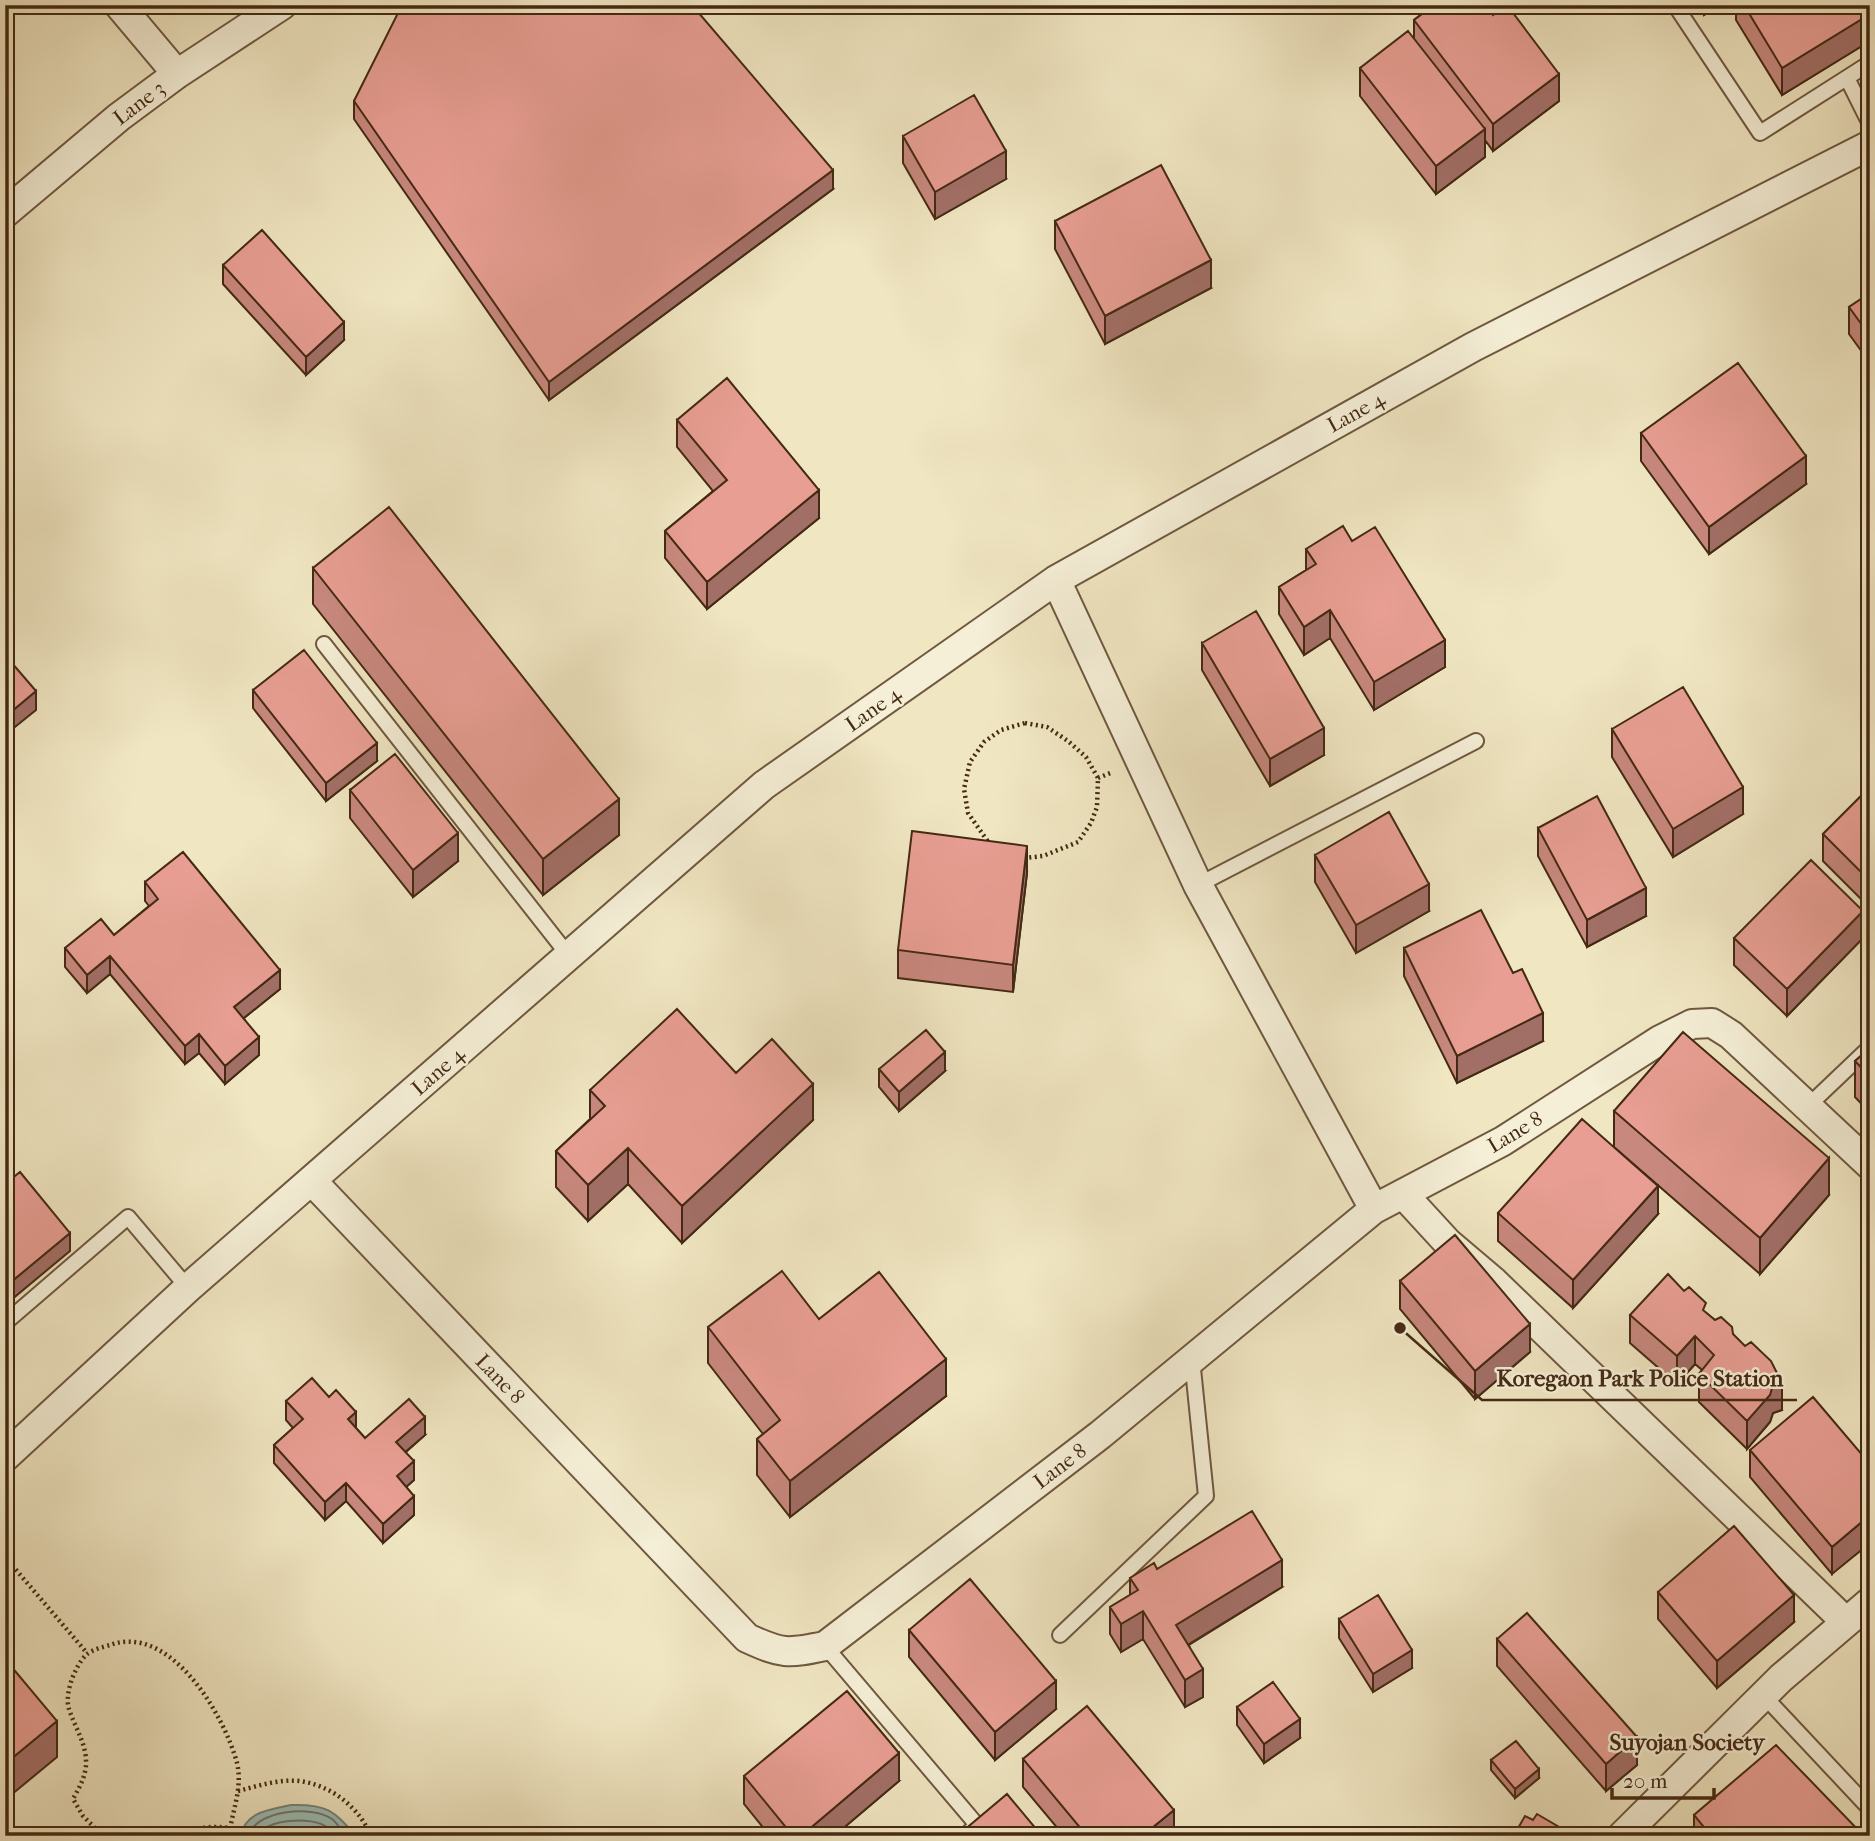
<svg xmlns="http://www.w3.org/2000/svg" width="1875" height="1841" font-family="'IM FELL French Canon',serif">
	<rect width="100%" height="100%" fill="#f0e6c2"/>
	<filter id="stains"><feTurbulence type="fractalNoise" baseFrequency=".00286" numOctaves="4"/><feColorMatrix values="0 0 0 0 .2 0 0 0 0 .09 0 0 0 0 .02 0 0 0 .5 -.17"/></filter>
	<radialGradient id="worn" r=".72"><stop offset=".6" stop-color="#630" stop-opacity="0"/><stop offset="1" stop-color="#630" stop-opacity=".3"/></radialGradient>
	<path fill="#9bbeb9" stroke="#788277" stroke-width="2" d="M 291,1805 C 327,1804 333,1810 356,1836 L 240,1836 C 247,1811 269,1810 291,1805 Z"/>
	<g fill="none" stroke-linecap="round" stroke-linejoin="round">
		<path stroke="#707466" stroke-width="2" d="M 248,1836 C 256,1810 311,1805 332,1819 C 337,1823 342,1831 346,1836
			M 257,1836 C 265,1819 312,1816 327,1827 C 330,1829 332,1833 335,1836"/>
		<g stroke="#6f583f" stroke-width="18">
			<path id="lane" d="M 1675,5 L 1760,133 L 1870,63
				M 1847,78 L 1870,124
				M 324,644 L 569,956
				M 1198,885 L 1476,741
				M 1807,1107 L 1870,1047
				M 5,1323 L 128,1217 L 188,1288
				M 1060,1635 L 1206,1496 L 1192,1359
				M 825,1646 L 977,1825 L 965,1836
				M 1763,1695 L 1870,1809"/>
		</g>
		<g stroke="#6f583f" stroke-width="32">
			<path id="street" d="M 119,5 L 177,74
				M 5,213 L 119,117 L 177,74 L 282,5
				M 1056,580 L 1198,885 L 1374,1209
				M 312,1181 L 747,1638 C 782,1654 787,1654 825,1646 L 1100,1435 L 1374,1209 L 1503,1141 L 1660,1040 L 1692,1024 L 1712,1023 L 1731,1035 L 1870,1165
				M 1403,1194 L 1448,1243 L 1494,1282 L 1846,1622
				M 5,1457 L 188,1288 L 764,785 L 1056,580 L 1473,347 L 1870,145
				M 1622,1836 L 1781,1678 L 1870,1602"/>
		</g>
		<path stroke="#442913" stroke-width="4.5" stroke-dasharray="2 3.5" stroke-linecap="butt" d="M 1025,723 L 1047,727 L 1068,741 L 1086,757 L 1098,778 L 1097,807 L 1091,823 L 1078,842 L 1043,856 L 1017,859 L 991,846 L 968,813 L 964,789 L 970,762 L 984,742 L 1001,730 Z
			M 1098,778 L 1113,772
			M 5,1557 L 87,1653
			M 238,1791 C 258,1786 278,1779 299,1781 C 331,1785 359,1807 371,1836
			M 103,1836 L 83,1816 L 73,1799 C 79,1788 85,1778 86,1765 C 87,1744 75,1728 69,1709 C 64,1694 75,1666 86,1655 C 91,1650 103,1647 110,1645 C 170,1623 224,1714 237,1763 C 243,1788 232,1811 229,1836
			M 183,1836 C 199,1826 212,1826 230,1828"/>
		<use href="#lane" stroke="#f5efd7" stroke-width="14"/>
		<use href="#street" stroke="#f5efd7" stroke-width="28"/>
	</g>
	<path fill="#c8887e" stroke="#442913" stroke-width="2" d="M 1427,5 L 1486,5 L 1559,101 L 1493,151 L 1485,140 L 1485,157 L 1436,194 L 1360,96 L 1360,68 L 1414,38 L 1414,20 L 1427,10 Z
		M 1698,5 L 1719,5 L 1704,15 Z
		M 1736,5 L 1870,5 L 1870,41 L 1782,95 L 1736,20 Z
		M 354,101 L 833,189 L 549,400 L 354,119 Z
		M 903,136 L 1006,179 L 935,219 L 903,163 Z
		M 1870,207 L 1870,228 L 1869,227 L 1869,208 Z
		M 1055,221 L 1211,288 L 1105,344 L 1055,249 Z
		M 223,265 L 344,340 L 306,375 L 223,284 Z
		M 1870,293 L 1870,363 L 1849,334 L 1849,307 Z
		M 677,420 L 819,518 L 707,609 L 665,558 L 665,531 L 713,491 L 677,447 Z
		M 1641,433 L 1806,484 L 1709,554 L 1641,461 Z
		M 1352,541 L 1445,667 L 1374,710 L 1330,638 L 1304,655 L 1279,614 L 1279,587 L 1306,570 L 1306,549 Z
		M 313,568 L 619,835 L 543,895 L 313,604 Z
		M 1202,643 L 1324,755 L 1270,786 L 1202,670 Z
		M 253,690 L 377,761 L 326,801 L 253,708 Z
		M 1612,729 L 1743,814 L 1673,857 L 1612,757 Z
		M 1870,787 L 1870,908 L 1823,861 L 1823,834 Z
		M 350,790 L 458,861 L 413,897 L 350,818 Z
		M 1538,828 L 1646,916 L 1587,947 L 1538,856 Z
		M 1315,855 L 1429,911 L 1356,953 L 1315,882 Z
		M 1027,873 L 1013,992 L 898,978 L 898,950 Z
		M 145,882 L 280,989 L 244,1018 L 259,1055 L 225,1084 L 199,1053 L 185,1064 L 110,974 L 87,993 L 65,967 L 65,948 L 114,935 L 149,906 L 145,901 Z
		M 1734,938 L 1863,938 L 1787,1016 L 1734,965 Z
		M 1404,948 L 1543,1041 L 1457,1083 L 1404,976 Z
		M 1870,1048 L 1870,1113 L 1855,1097 L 1855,1061 Z
		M 879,1069 L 945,1071 L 899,1111 L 879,1087 Z
		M 736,1073 L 813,1120 L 682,1243 L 628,1184 L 588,1221 L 556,1187 L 556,1151 L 590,1119 L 590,1090 Z
		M 1614,1111 L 1829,1195 L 1760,1274 L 1614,1147 Z
		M 1498,1213 L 1658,1214 L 1573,1308 L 1498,1241 Z
		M 1400,1281 L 1530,1352 L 1475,1399 L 1400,1309 Z
		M 1706,1313 L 1733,1334 L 1782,1410 L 1773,1413 L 1770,1422 L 1747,1449 L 1699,1402 L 1699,1374 L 1702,1370 L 1695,1364 L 1677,1384 L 1630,1343 L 1630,1315 Z
		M 819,1319 L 946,1396 L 790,1517 L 757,1475 L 757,1439 L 763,1434 L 708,1363 L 708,1327 Z
		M 286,1401 L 356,1428 L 365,1438 L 425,1435 L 406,1452 L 414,1480 L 406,1487 L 414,1515 L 383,1543 L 346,1501 L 325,1520 L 274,1463 L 274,1445 L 293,1428 L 286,1420 Z
		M 1750,1450 L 1870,1464 L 1832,1574 L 1750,1477 Z
		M 1157,1569 L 1282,1587 L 1189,1645 L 1203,1697 L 1185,1707 L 1143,1639 L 1121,1652 L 1110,1634 L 1110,1607 L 1130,1595 L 1130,1578 Z
		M 1658,1592 L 1794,1622 L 1717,1688 L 1658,1619 Z
		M 1339,1619 L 1412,1668 L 1373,1692 L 1339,1638 Z
		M 909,1630 L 1056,1709 L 995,1760 L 909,1657 Z
		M 1497,1639 L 1637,1765 L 1606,1791 L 1497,1666 Z
		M 1237,1707 L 1300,1738 L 1264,1763 L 1237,1725 Z
		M 1023,1759 L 1174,1836 L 1064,1836 L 1023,1787 Z
		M 1491,1760 L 1539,1778 L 1515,1798 L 1491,1770 Z
		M 744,1776 L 899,1781 L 834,1836 L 770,1836 L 744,1804 Z
		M 1694,1815 L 1864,1836 L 1694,1836 Z
		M 1533,1820 L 1571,1836 L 1517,1836 L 1517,1830 Z"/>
	<path fill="#a26f67" stroke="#442913" stroke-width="2" d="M 1704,5 L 1719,5 L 1704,15 Z
		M 1870,14 L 1870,41 L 1782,95 L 1782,68 Z
		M 1559,74 L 1559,101 L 1493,151 L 1493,124 Z
		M 1485,129 L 1485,157 L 1436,194 L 1436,166 Z
		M 1006,151 L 1006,179 L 935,219 L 935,192 Z
		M 833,170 L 833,189 L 549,400 L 549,382 Z
		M 1211,260 L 1211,288 L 1105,344 L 1105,316 Z
		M 344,322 L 344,340 L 306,375 L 306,357 Z
		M 1806,456 L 1806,484 L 1709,554 L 1709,527 Z
		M 819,490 L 819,518 L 707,609 L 707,582 Z
		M 1330,610 L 1330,638 L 1304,655 L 1304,627 Z
		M 1445,640 L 1445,667 L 1374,710 L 1374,682 Z
		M 36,691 L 36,710 L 5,735 L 5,717 Z
		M 1324,728 L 1324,755 L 1270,786 L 1270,759 Z
		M 377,743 L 377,761 L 326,801 L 326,783 Z
		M 1743,787 L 1743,814 L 1673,857 L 1673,829 Z
		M 619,799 L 619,835 L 543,895 L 543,859 Z
		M 458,833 L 458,861 L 413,897 L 413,870 Z
		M 1027,846 L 1027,873 L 1013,992 L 1013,965 Z
		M 1429,884 L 1429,911 L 1356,953 L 1356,925 Z
		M 1646,888 L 1646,916 L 1587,947 L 1587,920 Z
		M 1863,911 L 1863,938 L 1787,1016 L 1787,989 Z
		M 110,956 L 110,974 L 87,993 L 87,975 Z
		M 280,970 L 280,989 L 234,1026 L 234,1007 Z
		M 1543,1013 L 1543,1041 L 1457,1083 L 1457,1056 Z
		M 199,1034 L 199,1053 L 185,1064 L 185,1046 Z
		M 259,1037 L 259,1055 L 225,1084 L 225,1066 Z
		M 945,1052 L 945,1071 L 899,1111 L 899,1092 Z
		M 813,1084 L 813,1120 L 682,1243 L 682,1206 Z
		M 628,1148 L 628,1184 L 588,1221 L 588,1185 Z
		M 1829,1158 L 1829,1195 L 1760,1274 L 1760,1238 Z
		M 1658,1186 L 1658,1214 L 1573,1308 L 1573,1280 Z
		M 70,1233 L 70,1251 L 5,1305 L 5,1287 Z
		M 1530,1324 L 1530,1352 L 1475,1399 L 1475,1371 Z
		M 1695,1336 L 1695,1364 L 1677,1384 L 1677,1356 Z
		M 946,1359 L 946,1396 L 790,1517 L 790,1481 Z
		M 1782,1383 L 1782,1410 L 1773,1413 L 1770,1422 L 1747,1449 L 1747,1421 L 1773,1385 Z
		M 356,1412 L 356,1431 L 348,1419 Z
		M 425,1417 L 425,1435 L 396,1460 L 396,1442 Z
		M 414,1461 L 414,1480 L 397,1495 L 397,1476 Z
		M 346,1483 L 346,1501 L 325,1520 L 325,1502 Z
		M 414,1496 L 414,1515 L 383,1543 L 383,1524 Z
		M 1870,1515 L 1870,1543 L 1832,1574 L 1832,1547 Z
		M 1282,1560 L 1282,1587 L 1176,1652 L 1176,1625 Z
		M 1794,1595 L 1794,1622 L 1717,1688 L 1717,1661 Z
		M 1143,1611 L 1143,1639 L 1121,1652 L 1121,1624 Z
		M 1412,1650 L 1412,1668 L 1373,1692 L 1373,1674 Z
		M 1203,1669 L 1203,1697 L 1185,1707 L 1185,1680 Z
		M 1056,1681 L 1056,1709 L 995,1760 L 995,1732 Z
		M 1300,1719 L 1300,1738 L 1264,1763 L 1264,1744 Z
		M 57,1721 L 57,1757 L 5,1800 L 5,1764 Z
		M 1637,1737 L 1637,1765 L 1606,1791 L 1606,1764 Z
		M 899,1753 L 899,1781 L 834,1836 L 801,1836 Z
		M 1539,1769 L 1539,1778 L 1515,1798 L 1515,1789 Z
		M 1174,1810 L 1174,1836 L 1142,1836 Z"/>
	<path fill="#e89e93" stroke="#442913" stroke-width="2" d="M 402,5 L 692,5 L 833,170 L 549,382 L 354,101 Z
		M 1434,5 L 1486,5 L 1493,15 L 1507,5 L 1559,74 L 1493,124 L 1414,20 Z
		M 1744,5 L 1870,5 L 1870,14 L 1782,68 Z
		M 1408,31 L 1485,129 L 1436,166 L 1360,68 Z
		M 974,95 L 1006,151 L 935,192 L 903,136 Z
		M 1161,165 L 1211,260 L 1105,316 L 1055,221 Z
		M 262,230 L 344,322 L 306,357 L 223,265 Z
		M 1870,293 L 1870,336 L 1849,307 Z
		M 1738,363 L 1806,456 L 1709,527 L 1641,433 Z
		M 727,378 L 819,490 L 707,582 L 665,531 L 727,480 L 677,420 Z
		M 389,507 L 619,799 L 543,859 L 313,568 Z
		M 1343,526 L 1352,541 L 1375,527 L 1445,640 L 1374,682 L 1330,610 L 1304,627 L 1279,587 L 1316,564 L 1306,549 Z
		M 1256,611 L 1324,728 L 1270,759 L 1202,643 Z
		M 304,650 L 377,743 L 326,783 L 253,690 Z
		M 5,655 L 36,691 L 5,717 Z
		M 1683,687 L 1743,787 L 1673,829 L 1612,729 Z
		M 395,754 L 458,833 L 413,870 L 350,790 Z
		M 1870,787 L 1870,881 L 1823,834 Z
		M 1597,796 L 1646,888 L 1587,920 L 1538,828 Z
		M 1389,812 L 1429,884 L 1356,925 L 1315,855 Z
		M 912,831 L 1027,846 L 1013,965 L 898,950 Z
		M 183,852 L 280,970 L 234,1007 L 259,1037 L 225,1066 L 199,1034 L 185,1046 L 110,956 L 87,975 L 65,948 L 101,919 L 114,935 L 158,899 L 145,882 Z
		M 1811,860 L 1863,911 L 1787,989 L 1734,938 Z
		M 1481,910 L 1513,973 L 1522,969 L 1543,1013 L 1457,1056 L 1404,948 Z
		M 677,1009 L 736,1073 L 772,1039 L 813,1084 L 682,1206 L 628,1148 L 588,1185 L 556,1151 L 605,1106 L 590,1090 Z
		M 926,1030 L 945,1052 L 899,1092 L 879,1069 Z
		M 1683,1032 L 1829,1158 L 1760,1238 L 1614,1111 Z
		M 1870,1048 L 1870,1077 L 1855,1061 Z
		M 1582,1119 L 1658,1186 L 1573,1280 L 1498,1213 Z
		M 20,1172 L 70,1233 L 5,1287 L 5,1184 Z
		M 1455,1235 L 1530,1324 L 1475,1371 L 1400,1281 Z
		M 782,1271 L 819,1319 L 879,1272 L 946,1359 L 790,1481 L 757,1439 L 780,1420 L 708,1327 Z
		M 1668,1274 L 1684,1291 L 1689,1287 L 1706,1303 L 1703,1310 L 1715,1320 L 1721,1317 L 1732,1327 L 1733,1334 L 1745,1346 L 1751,1342 L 1771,1361 L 1782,1383 L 1773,1385 L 1770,1395 L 1747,1421 L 1699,1374 L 1714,1355 L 1695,1336 L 1677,1356 L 1630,1315 Z
		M 312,1378 L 329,1397 L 336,1390 L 356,1412 L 348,1419 L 365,1438 L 409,1399 L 425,1417 L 396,1442 L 414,1461 L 397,1476 L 414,1496 L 383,1524 L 346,1483 L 325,1502 L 274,1445 L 303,1419 L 286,1401 Z
		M 1813,1397 L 1870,1464 L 1870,1515 L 1832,1547 L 1750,1450 Z
		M 1252,1511 L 1282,1560 L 1176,1625 L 1203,1669 L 1185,1680 L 1143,1611 L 1121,1624 L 1110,1607 L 1138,1590 L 1130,1578 L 1154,1563 L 1157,1569 Z
		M 1734,1526 L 1794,1595 L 1717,1661 L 1658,1592 Z
		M 970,1579 L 1056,1681 L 995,1732 L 909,1630 Z
		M 1378,1595 L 1412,1650 L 1373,1674 L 1339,1619 Z
		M 1527,1613 L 1637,1737 L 1606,1764 L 1497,1639 Z
		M 5,1659 L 57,1721 L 5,1764 Z
		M 1273,1682 L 1300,1719 L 1264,1744 L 1237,1707 Z
		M 847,1691 L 899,1753 L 801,1836 L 793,1836 L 744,1776 Z
		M 1087,1706 L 1174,1810 L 1142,1836 L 1087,1836 L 1023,1759 Z
		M 1516,1741 L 1539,1769 L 1515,1789 L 1491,1760 Z
		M 1776,1745 L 1864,1836 L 1711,1836 L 1694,1815 Z
		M 1007,1794 L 1042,1836 L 957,1836 Z
		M 1537,1814 L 1571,1834 L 1570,1836 L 1527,1836 L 1517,1830 L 1525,1816 L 1533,1820 Z"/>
	<g text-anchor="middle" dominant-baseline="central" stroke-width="5" stroke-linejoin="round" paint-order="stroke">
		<g font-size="21" fill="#442913" stroke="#f5efd7">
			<text transform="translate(139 103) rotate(-37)">Lane 3</text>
			<text transform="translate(1356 412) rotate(-29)">Lane 4</text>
			<text transform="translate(873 709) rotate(-35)">Lane 4</text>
			<text transform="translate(438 1071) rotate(-41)">Lane 4</text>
			<text transform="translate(1515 1132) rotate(-31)">Lane 8</text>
			<text transform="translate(500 1379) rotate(46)">Lane 8</text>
			<text transform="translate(1060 1466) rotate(-37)">Lane 8</text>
		</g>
		<g font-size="23" font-weight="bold" fill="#442913" stroke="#f5efd7">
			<text x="1687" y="1742">Suyojan Society</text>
		</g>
	</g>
	<path fill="none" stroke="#442913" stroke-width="2.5" d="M1400 1328L1482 1400H1797"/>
	<circle fill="#442913" stroke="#f5efd7" stroke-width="2.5" cx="1400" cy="1328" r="7"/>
	<g font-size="23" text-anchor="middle" font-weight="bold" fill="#442913" stroke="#f5efd7" stroke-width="5" stroke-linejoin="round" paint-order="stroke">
		<text x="1640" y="1386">Koregaon Park Police Station</text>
	</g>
	<rect width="1875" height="1841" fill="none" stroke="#f0e6c2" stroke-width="28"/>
	<rect x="7" y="7" width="1861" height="1827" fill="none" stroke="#442913" stroke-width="3.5"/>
	<rect x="14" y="14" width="1847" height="1813" fill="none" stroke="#442913" stroke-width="2"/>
	<path d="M1612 1788v10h102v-10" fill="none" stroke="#442913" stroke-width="3.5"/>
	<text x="1623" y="1788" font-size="21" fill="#442913" stroke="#f5efd7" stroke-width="5" paint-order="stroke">20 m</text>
	<rect width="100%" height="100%" filter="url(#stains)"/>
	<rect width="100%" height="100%" fill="url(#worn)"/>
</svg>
